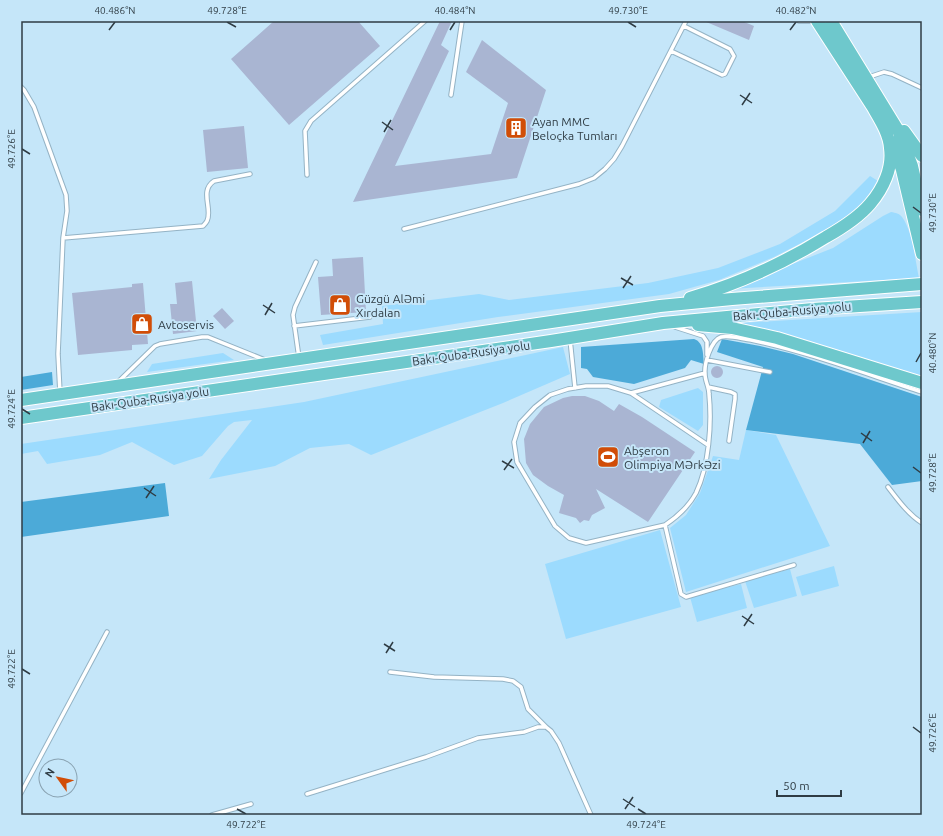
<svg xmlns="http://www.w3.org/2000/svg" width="943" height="836" font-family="Ubuntu,sans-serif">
	<rect width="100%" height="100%" fill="#c5e6f9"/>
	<path fill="#9cdbfe" d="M 870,176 L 878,181 L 871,193 L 855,211 L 819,234 L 774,257 L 719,280 L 669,294 L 498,317 L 323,345 L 320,335 L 383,324 L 382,306 L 479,294 L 509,300 L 648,283 L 718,268 L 780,244 L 835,211 Z
		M 891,212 C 896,213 899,213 902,217 C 913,232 915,260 919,278 L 729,289 L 833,248 L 883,216 Z
		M 922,312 L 922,377 L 740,323 Z
		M 563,347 L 570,374 L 503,403 L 371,455 L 349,444 L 310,448 L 275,466 L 209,479 L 221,460 L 252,420 L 234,422 L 228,426 L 202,456 L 174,465 L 132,442 L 100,455 L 47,464 L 38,451 L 21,454 L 21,444 L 304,402 Z
		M 223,353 L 234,360 L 147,372 L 152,364 Z
		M 698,388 L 703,392 L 703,425 L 698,431 L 659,407 L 661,400 Z
		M 746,430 L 776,435 L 830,546 L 686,592 L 670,528 L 686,515 L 700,493 L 713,456 L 739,460 Z
		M 660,530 L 681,607 L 566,639 L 545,564 Z
		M 834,566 L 839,586 L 802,596 L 796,577 Z
		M 790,569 L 797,596 L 754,608 L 745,581 Z
		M 741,584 L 747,608 L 697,622 L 690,597 Z"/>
	<path fill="#4caad8" d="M 694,339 C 704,342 703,355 704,364 L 691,360 L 685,368 L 634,384 L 593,377 L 587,369 L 581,368 L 581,347 Z
		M 722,339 L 760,346 L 793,354 L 922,397 L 922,481 L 892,485 L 860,444 L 746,430 L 763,367 L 717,352 Z
		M 52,372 L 53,385 L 21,390 L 21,377 Z
		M 165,483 L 169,516 L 21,537 L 21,502 Z"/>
	<path fill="#a9b5d2" d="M 274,21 L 358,21 L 380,46 L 289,125 L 231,59 Z
		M 440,21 L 452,21 L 441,45 L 449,51 L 395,166 L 491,154 L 508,103 L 466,72 L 482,40 L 546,90 L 517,178 L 353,202 Z
		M 704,21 L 742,21 L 754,26 L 749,40 Z
		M 244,126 L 248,168 L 207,172 L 203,130 Z
		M 363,257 L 366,312 L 321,315 L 318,277 L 333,276 L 332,259 Z
		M 192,281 L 197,331 L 173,334 L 170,304 L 177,304 L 175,283 Z
		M 143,283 L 148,344 L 132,345 L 132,350 L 78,355 L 72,293 L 132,287 L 132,284 Z
		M 222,308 L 234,321 L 225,329 L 213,316 Z
		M711 372a6 6 0 1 1 12 0a6 6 0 1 1-12 0Z
		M 572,396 L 585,396 L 599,401 L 614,411 L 619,404 L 642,417 L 695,452 L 648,522 L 596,489 L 605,508 L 592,515 L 589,521 L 584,520 L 580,523 L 576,518 L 559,513 L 564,495 L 548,486 L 533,475 L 526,463 L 524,439 L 530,424 L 544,407 L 563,398 Z"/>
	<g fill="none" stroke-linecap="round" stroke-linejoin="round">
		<g stroke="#94b3c5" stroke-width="5.5">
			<path id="service" d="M 799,21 L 814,21
				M 671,51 L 722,75 L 725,74 L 734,56 L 730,49 L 684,26
				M 869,77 L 884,72 L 892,74 L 922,88
				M 21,87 L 24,90 L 34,107 L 66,195 L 67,211 L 63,238 L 58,354 L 60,393
				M 451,95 L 462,21
				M 307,175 L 305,131 L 311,121 L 425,21
				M 404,229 L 579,184 L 594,178 L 605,169 L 614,159 L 622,146 L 686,21
				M 63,238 L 203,226 C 205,224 206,223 207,221 C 213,209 199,191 214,181 L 250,174
				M 294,326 L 370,317
				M 675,327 L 703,336 L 707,342 L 707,355
				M 570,339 L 575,388
				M 299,358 L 293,315 L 295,307 L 316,262
				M 707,360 L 770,372
				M 117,383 L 155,346 L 160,344 L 202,337 L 208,337 L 265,360
				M 708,387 L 731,392 L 735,394 L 735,399 L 729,441
				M 631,393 L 705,373
				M 708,445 L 631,393 L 608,386 L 586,386 L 568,389 L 550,395 L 535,407 L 520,423 L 514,442 L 517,462 L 555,526 L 569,538 L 586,543 L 665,525 C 677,517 689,506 696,493 C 709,466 712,424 709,394 C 709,387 705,381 705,374 C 704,364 711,340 721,337 C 730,335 742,339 751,340 C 809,352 866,374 922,392
				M 888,487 C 898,500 908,514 922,523
				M 665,525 L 681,594 L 686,597 L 794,565
				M 390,672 L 434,677 L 503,679 L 513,681 L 521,687 L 528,709 L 546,727
				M 21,793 L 107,632
				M 307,794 L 426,757 L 478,738 L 524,732 L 538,727 L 546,727 L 551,731 L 559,743 L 591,815
				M 212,815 L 251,804"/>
		</g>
		<g stroke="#fff" stroke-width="14">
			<path id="trunk" d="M 817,21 L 874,109
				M 831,21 L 899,132 L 912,166 L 922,210
				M 904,131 L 922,156
				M 893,142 L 902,170 L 922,254
				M 690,298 C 738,284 784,263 826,237 C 842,228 858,218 870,204 C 883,189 893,168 890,148 C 889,132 878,117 871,104
				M 698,325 L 732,328 L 777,338 L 922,383
				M 21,400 L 660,306 L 732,299 L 922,284
				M 21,418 L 551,341 L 663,323 L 813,309 L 922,302"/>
		</g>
		<use href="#service" stroke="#fff" stroke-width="3.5"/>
		<use href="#trunk" stroke="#6ec8cc" stroke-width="12"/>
	</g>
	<path fill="none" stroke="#2f3c44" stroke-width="1.5" d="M 227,22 L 236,27M 628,22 L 636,27M 109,30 L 115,22M 450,30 L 455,22M 790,30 L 796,22M 740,95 L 752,103M 742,105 L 750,93M 382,122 L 393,130M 384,132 L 391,120M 22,149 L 30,154M 913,207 L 921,213M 621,278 L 633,285M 623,288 L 631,276M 263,305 L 275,313M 265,315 L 272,303M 916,362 L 921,353M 22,409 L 30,414M 861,433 L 872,441M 863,443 L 870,431M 502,461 L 514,468M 913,467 L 921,473M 504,470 L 512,459M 144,488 L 156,496M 146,498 L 154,486M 742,616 L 754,624M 744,626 L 752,614M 384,644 L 395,651M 386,653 L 393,642M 22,669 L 30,674M 913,727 L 921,733M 623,799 L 635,807M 237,809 L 246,814M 625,809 L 633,797M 638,809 L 646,814"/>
	<defs>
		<g id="building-square" transform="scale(1.15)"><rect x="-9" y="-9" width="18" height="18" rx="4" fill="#d14d07" stroke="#c5e6f9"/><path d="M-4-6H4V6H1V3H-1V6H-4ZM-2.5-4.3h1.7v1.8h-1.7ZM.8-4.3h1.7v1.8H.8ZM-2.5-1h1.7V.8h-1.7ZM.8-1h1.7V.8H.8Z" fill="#fff"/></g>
		<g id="shop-square" transform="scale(1.15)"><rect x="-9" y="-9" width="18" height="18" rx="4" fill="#d14d07" stroke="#c5e6f9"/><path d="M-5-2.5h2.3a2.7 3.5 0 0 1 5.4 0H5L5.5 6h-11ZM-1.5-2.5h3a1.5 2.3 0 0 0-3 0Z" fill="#fff"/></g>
		<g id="stadium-square" transform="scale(1.15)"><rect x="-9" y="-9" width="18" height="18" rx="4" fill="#d14d07" stroke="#c5e6f9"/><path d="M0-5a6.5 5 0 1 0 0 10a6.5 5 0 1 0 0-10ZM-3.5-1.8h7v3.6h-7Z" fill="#fff"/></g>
	</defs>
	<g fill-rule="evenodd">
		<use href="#building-square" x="516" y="128"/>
		<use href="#shop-square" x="340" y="305"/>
		<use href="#shop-square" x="142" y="324"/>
		<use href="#stadium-square" x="608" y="457"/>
	</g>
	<g text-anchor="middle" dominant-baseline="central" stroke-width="4" stroke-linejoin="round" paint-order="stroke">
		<g font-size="12" fill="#2f3c44" stroke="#c5e6f9" text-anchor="start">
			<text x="532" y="121">Ayan MMC<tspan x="532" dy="14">Beloçka Tumları</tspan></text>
			<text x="356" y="298">Güzgü Aləmi<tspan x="356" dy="14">Xırdalan</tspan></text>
			<text x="158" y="324">Avtoservis</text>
			<text x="624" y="450">Abşeron<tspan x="624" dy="14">Olimpiya Mərkəzi</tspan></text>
		</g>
		<g font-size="12" fill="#2f3c44" stroke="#c5e6f9">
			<text transform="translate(792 311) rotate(-5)">Bakı-Quba-Rusiya yolu</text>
			<text transform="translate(471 353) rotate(-8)">Bakı-Quba-Rusiya yolu</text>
			<text transform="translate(150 399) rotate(-8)">Bakı-Quba-Rusiya yolu</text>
		</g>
	</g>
	<rect width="943" height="836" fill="none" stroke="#c5e6f9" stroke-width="44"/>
	<g transform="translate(58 778) rotate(303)"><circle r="19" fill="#c5e6f9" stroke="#89a2b1"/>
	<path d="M0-3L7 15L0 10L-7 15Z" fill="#d14d07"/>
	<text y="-6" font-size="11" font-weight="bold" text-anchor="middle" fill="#2f3c44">N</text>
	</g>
	<path d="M777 790v6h64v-6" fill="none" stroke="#2f3c44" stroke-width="2"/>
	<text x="783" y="790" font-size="12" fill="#2f3c44" stroke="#c5e6f9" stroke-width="3" paint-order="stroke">50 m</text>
	<rect x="22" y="22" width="899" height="792" fill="none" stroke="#2f3c44" stroke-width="1.5"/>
	<g font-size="10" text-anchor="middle" fill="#2f3c44">
		<text x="115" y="14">40.486°N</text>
		<text x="227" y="14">49.728°E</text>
		<text x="455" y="14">40.484°N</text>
		<text x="628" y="14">49.730°E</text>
		<text x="796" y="14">40.482°N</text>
		<text transform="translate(11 149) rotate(-90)" y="4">49.726°E</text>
		<text transform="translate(932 213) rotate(-90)" y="4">49.730°E</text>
		<text transform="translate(932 353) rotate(-90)" y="4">40.480°N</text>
		<text transform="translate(11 409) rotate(-90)" y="4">49.724°E</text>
		<text transform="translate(932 473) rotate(-90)" y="4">49.728°E</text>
		<text transform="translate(11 669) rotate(-90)" y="4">49.722°E</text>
		<text transform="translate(932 733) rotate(-90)" y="4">49.726°E</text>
		<text x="246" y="828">49.722°E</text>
		<text x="646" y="828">49.724°E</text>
	</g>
</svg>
